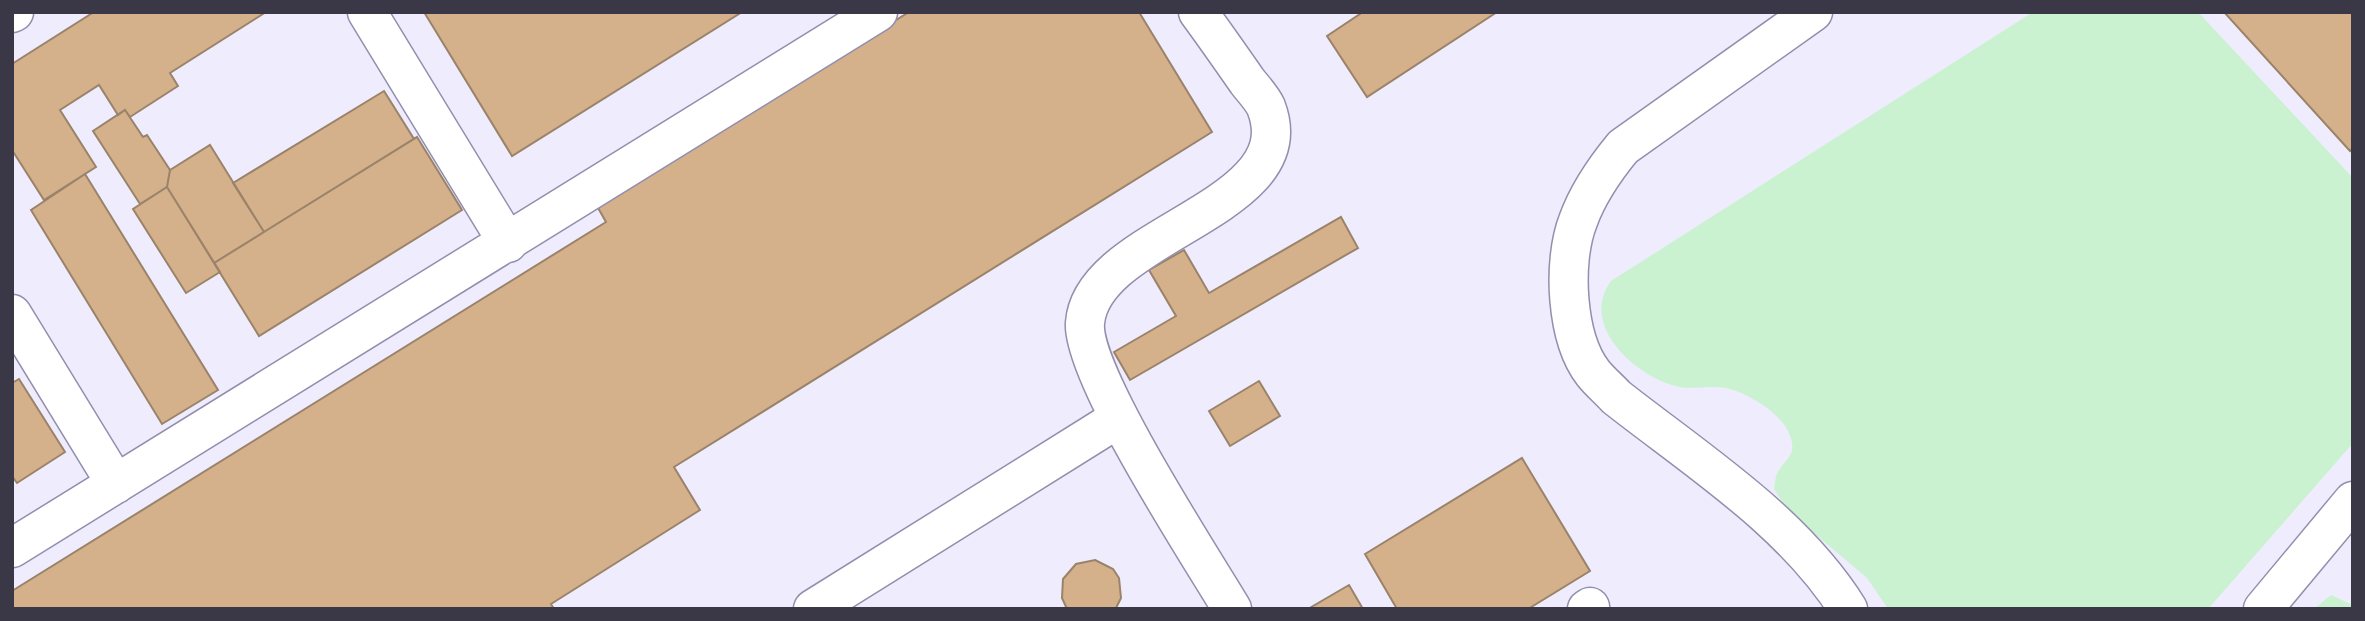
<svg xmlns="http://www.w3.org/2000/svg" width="2365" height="621" font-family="'Nunito Sans',sans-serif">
	<rect width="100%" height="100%" fill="#f7f6fd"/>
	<path fill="#efedfd" d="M 12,12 L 2353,12 L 2353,609 L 12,609 Z"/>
	<path fill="#caf1d0" d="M 2033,12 L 2198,12 L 2353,178 L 2353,443 L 2208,609 L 1888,609 L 1867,578 L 1789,512 L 1774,489 C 1775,485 1775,478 1777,474 C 1784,458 1800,456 1788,431 C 1779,413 1752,396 1733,390 C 1715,383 1693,391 1675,386 C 1634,375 1579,325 1611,281 Z
		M 2331,595 L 2353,605 L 2353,609 L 2314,609 Z"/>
	<path fill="#d4b18b" stroke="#9a836a" stroke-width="2" d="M 94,12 L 266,12 L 170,73 L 178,86 L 130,117 L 125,110 L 118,115 L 99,85 L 60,110 L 96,167 L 44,200 L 12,150 L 12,64 Z
		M 424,12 L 742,12 L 512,156 Z
		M 909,12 L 1139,12 L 1212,132 L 674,467 L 700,510 L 551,604 L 554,609 L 12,609 L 12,591 L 606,222 L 597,206 Z
		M 1363,12 L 1497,12 L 1367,97 L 1327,36 Z
		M 2224,12 L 2353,12 L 2353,148 L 2350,151 Z
		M 384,91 L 414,139 L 264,232 L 233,183 Z
		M 125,110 L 143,137 L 147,135 L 170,170 L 167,187 L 140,204 L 93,131 Z
		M 417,137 L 462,210 L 259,336 L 214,263 Z
		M 210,145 L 264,232 L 214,263 L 167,187 L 170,170 Z
		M 85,174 L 218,390 L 162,424 L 31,210 Z
		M 167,187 L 220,272 L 186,293 L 133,209 Z
		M 1341,217 L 1358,248 L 1130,380 L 1114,352 L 1176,316 L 1149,270 L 1184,250 L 1209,293 Z
		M 19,379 L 65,452 L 17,483 L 12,476 L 12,383 Z
		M 1259,381 L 1280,416 L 1230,446 L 1209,411 Z
		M 1522,458 L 1590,571 L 1528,609 L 1397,609 L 1365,554 Z
		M 1095,560 L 1113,569 L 1119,578 L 1121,598 L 1116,608 L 1067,609 L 1062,598 L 1063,579 L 1076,564 Z
		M 1349,585 L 1363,609 L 1308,609 Z"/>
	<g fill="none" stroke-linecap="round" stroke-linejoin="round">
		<g stroke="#928ead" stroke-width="41">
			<path id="minor" d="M 367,12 L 508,243
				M 1198,12 C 1215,35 1231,58 1247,81 C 1253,89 1262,98 1266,107 C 1306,210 1092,232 1085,323 C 1081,374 1201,557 1232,609
				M 1813,12 L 1623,147 C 1604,170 1588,193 1578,221 C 1562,262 1566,338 1593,373 C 1600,382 1609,389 1616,397 C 1696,460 1793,521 1848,609
				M 12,13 L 14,12
				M 12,314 L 116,484
				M 12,548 L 878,12
				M 813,609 L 1119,418
				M 1587,609 L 1590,607
				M 2263,609 L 2353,501"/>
		</g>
		<use href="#minor" stroke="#fff" stroke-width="38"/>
	</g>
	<rect width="2365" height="621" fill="none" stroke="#3a3846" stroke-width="28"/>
</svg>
